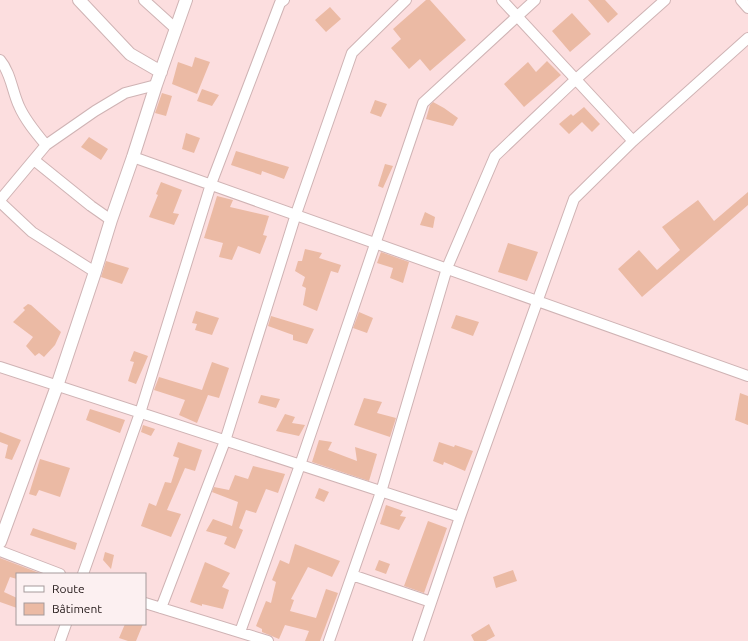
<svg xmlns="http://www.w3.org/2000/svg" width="748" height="641" font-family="Ubuntu,sans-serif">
	<rect width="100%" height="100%" fill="#fcdedf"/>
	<path fill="#ebbaa4" d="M 426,0 L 430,0 L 466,40 L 430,71 L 420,59 L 409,69 L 391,48 L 401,39 L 393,29 Z
		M 588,0 L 605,0 L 618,14 L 608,23 Z
		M 330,7 L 341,19 L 326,32 L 315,20 Z
		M 572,13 L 591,34 L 570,52 L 552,31 Z
		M 195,57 L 210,62 L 197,94 L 172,84 L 178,62 L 192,67 Z
		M 547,61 L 561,75 L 524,107 L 504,84 L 528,62 L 536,72 Z
		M 202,89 L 219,95 L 212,106 L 197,101 Z
		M 162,93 L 172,96 L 166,116 L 155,113 Z
		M 375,100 L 387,104 L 381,117 L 370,113 Z
		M 433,102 L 444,108 L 458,118 L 453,126 L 426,119 L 430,105 Z
		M 584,107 L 600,124 L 592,132 L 582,122 L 569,134 L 559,124 L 571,114 L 573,116 Z
		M 186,133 L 200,138 L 194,153 L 182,149 Z
		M 89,137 L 108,149 L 101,160 L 81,147 Z
		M 236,151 L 289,167 L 284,179 L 262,171 L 261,175 L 231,165 Z
		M 385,164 L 393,166 L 383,188 L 378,186 Z
		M 161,182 L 182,190 L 173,213 L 179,214 L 174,225 L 149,217 L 158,195 L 156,194 Z
		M 748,192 L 748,205 L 642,297 L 618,269 L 639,250 L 657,270 L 680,250 L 662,227 L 698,200 L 714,221 Z
		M 217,196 L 233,200 L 230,207 L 269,216 L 263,235 L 267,236 L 260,254 L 238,246 L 232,260 L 219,257 L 223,243 L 204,238 Z
		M 425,212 L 435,217 L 433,228 L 420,225 Z
		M 508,243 L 538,252 L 527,281 L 498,272 Z
		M 305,249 L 322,253 L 319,258 L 341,265 L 338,273 L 331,271 L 317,311 L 303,305 L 306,288 L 302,286 L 305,277 L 295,271 L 298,261 L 302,261 Z
		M 381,252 L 409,262 L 403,283 L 390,278 L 393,268 L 377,263 Z
		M 106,261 L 129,268 L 122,284 L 101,277 Z
		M 28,304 L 31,305 L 61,332 L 55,345 L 44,357 L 39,353 L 35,356 L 26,346 L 33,337 L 13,322 L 25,310 L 23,308 Z
		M 196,311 L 219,318 L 212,335 L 195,330 L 197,324 L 192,323 Z
		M 359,312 L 373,318 L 367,333 L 353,328 Z
		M 456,315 L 479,322 L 473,336 L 451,328 Z
		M 271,316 L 314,329 L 307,344 L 293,340 L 293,335 L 268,326 Z
		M 134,351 L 148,356 L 136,384 L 128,381 L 134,362 L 130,361 Z
		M 212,362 L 229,368 L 219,398 L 208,395 L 197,423 L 179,415 L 185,400 L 154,390 L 159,377 L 202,390 Z
		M 740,393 L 748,396 L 748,425 L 735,420 Z
		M 261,395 L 280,399 L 276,408 L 258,403 Z
		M 364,398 L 382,402 L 377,413 L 396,418 L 390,437 L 354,425 Z
		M 90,409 L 125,420 L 120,433 L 86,420 Z
		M 285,414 L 295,417 L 292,423 L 305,425 L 299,436 L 276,431 Z
		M 143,425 L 155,429 L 151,436 L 141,432 Z
		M 0,432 L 21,440 L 12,460 L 5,458 L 8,445 L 0,442 Z
		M 319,440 L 332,442 L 328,450 L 357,461 L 355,447 L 377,454 L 369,481 L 312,462 Z
		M 178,442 L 202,450 L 195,471 L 185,468 L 167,510 L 181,514 L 171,537 L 141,526 L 149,503 L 156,506 L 165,482 L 171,483 L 179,458 L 173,456 Z
		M 439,442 L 454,447 L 455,445 L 473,451 L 465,471 L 444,462 L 443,465 L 433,461 Z
		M 40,459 L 70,468 L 60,497 L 39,490 L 36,496 L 29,494 Z
		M 253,466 L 285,474 L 278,493 L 266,489 L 256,513 L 246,510 L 239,528 L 243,530 L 235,549 L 224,544 L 227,537 L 206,531 L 213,519 L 232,526 L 238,502 L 212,492 L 214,487 L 229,490 L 235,475 L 248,479 Z
		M 319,488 L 329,492 L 324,502 L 315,498 Z
		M 386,505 L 403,511 L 400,516 L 406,517 L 399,530 L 380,524 Z
		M 428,521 L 447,528 L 424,593 L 404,586 Z
		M 33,528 L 77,543 L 75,550 L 30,535 Z
		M 295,544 L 340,561 L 332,577 L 308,567 L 291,599 L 294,600 L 290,611 L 316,618 L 326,589 L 338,593 L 320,641 L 305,641 L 309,631 L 285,625 L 279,639 L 262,632 L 262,629 L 256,626 L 266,601 L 271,603 L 276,582 L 272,580 L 280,560 L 289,564 Z
		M 105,552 L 114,555 L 111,569 L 103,560 Z
		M 0,558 L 42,574 L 17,574 L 17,579 L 10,577 L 4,592 L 17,598 L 17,608 L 0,602 Z
		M 379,560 L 390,564 L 386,574 L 375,570 Z
		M 205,562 L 230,573 L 222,587 L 229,590 L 223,609 L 202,604 L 202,606 L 190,602 Z
		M 513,570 L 517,581 L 496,588 L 493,577 Z
		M 125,624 L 143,624 L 136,641 L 128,641 L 119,638 Z
		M 489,624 L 495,636 L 486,641 L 474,641 L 471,635 Z"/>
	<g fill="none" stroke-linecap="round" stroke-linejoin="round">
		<g stroke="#cfb3b4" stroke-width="12">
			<path id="minor" d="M 144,0 L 176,29
				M 502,0 L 633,141
				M 741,0 L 748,8
				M 0,60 C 11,73 12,91 19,106 C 25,120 36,133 46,145
				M 133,157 L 748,376
				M 34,160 L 91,206 L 111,220
				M 0,200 L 46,145 L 95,111 L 125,93 L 156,85
				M 0,202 L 32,232 L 95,272
				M 0,367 L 460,517
				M 0,551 L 60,574
				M 83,574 L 140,413 L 211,184 L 280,3 L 284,0
				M 352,575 L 431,602
				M 145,603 L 268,641
				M 161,608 L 225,441 L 296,214 L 352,53 L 406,0
				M 240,632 L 300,465 L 423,103 L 535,0
				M 60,641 L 66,624
				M 329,641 L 381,492 L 447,268 L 495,156 L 575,80 L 665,0
				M 418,641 L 460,517 L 574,199 L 633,141 L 748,38"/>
		</g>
		<g stroke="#cfb3b4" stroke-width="14">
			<path id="tertiary" d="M 79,0 L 130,54 L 161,72
				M 0,542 L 57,386 L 95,272 L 111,220 L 133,157 L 156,85 L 186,0"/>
		</g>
		<use href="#minor" stroke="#fff" stroke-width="10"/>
		<use href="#tertiary" stroke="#fff" stroke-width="12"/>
	</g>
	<rect x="16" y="573" width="130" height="52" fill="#fcf0f1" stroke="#a59a9b"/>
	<rect x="24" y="586" width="20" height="6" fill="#ffffff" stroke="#a59a9b"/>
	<text x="52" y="593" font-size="12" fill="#231919">Route</text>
	<rect x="24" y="603" width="20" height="12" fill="#ebbaa4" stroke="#a59a9b"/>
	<text x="52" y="613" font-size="12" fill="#231919">Bâtiment</text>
</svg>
